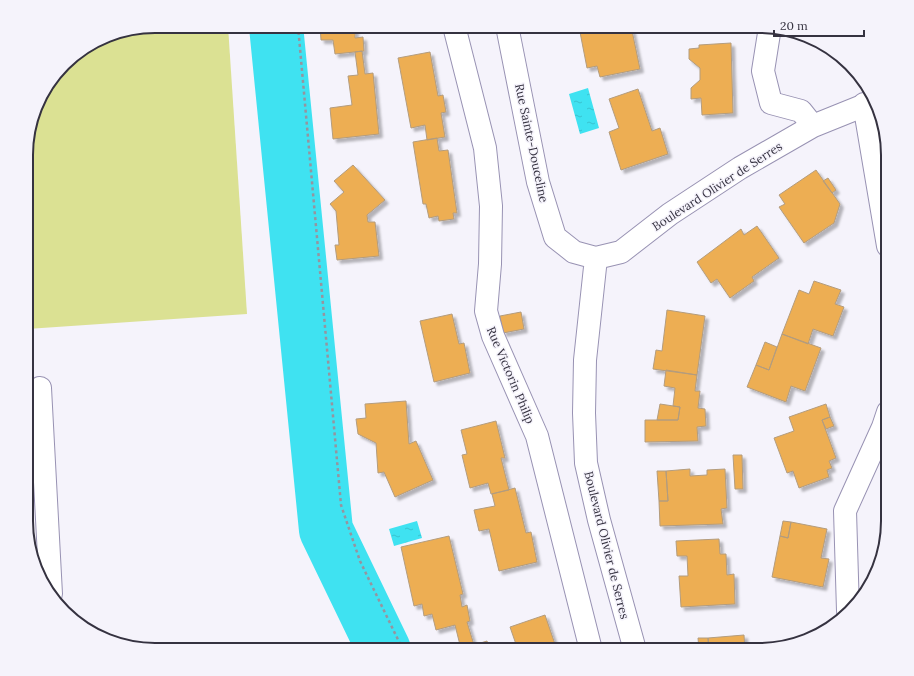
<svg xmlns="http://www.w3.org/2000/svg" width="914" height="676" font-family="Lora,serif">
	<defs>
		<pattern id="water-ripples" width="26" height="14" patternUnits="userSpaceOnUse"><rect width="26" height="14" fill="#3fe2f1"/><path d="M2 4q2-2 4 0t4 0M15 11q2-2 4 0t4 0" fill="none" stroke="#38c2d0"/></pattern>
		<filter id="shadow"><feDropShadow dx="3.5" dy="3.5" stdDeviation="1" flood-color="#0004"/></filter>
	</defs>
	<rect width="100%" height="100%" fill="#f5f3fb"/>
	<path fill="#dbe193" d="M 155,26 L 228,26 L 247,314 L 27,329 L 27,138 L 43,91 L 70,58 L 113,33 Z"/>
	<path fill="url(#water-ripples)" d="M 588,88 L 599,128 L 580,134 L 569,94 Z
		M 417,521 L 422,538 L 394,546 L 389,529 Z"/>
	<g fill="none" stroke-linecap="round" stroke-linejoin="round">
		<path stroke="#3fe2f1" stroke-width="54" d="M 276,26 L 326,530 L 384,650"/>
	</g>
	<path fill="#edae53" stroke="#b39c7e" filter="url(#shadow)" d="M 320,26 L 355,26 L 355,38 L 363,37 L 364,51 L 335,54 L 333,40 L 321,40 Z
		M 631,26 L 640,69 L 600,77 L 597,66 L 587,68 L 579,27 Z
		M 731,43 L 733,113 L 702,115 L 701,98 L 691,99 L 691,88 L 700,80 L 700,68 L 689,59 L 689,49 L 699,48 L 699,45 Z
		M 362,51 L 365,74 L 373,73 L 379,134 L 333,139 L 330,108 L 352,105 L 348,76 L 358,75 L 355,52 Z
		M 430,52 L 438,96 L 443,95 L 446,112 L 441,113 L 445,137 L 427,140 L 425,125 L 411,128 L 398,58 Z
		M 638,89 L 652,131 L 660,128 L 668,154 L 621,170 L 609,132 L 619,128 L 609,99 Z
		M 437,138 L 439,151 L 448,150 L 457,213 L 453,213 L 454,219 L 439,221 L 438,216 L 429,218 L 426,204 L 423,204 L 413,142 Z
		M 353,165 L 385,200 L 367,215 L 368,222 L 375,222 L 379,256 L 337,260 L 335,245 L 339,245 L 336,211 L 330,204 L 344,192 L 334,181 Z
		M 816,170 L 840,204 L 834,223 L 804,243 L 779,207 L 785,204 L 779,195 Z
		M 828,178 L 836,190 L 832,193 L 823,181 Z
		M 757,226 L 779,258 L 752,277 L 754,281 L 730,298 L 717,279 L 711,283 L 697,262 L 741,229 L 744,235 Z
		M 814,281 L 841,290 L 835,304 L 844,307 L 833,336 L 813,329 L 808,344 L 782,334 L 799,290 L 809,294 Z
		M 667,310 L 705,316 L 697,375 L 653,369 L 656,350 L 662,351 Z
		M 521,312 L 524,329 L 503,333 L 500,316 Z
		M 452,314 L 459,344 L 464,343 L 470,373 L 434,382 L 420,321 Z
		M 782,334 L 821,348 L 805,391 L 791,386 L 786,402 L 747,387 L 756,365 L 769,370 Z
		M 765,342 L 777,347 L 769,370 L 756,365 Z
		M 666,370 L 697,375 L 695,391 L 700,391 L 698,408 L 705,409 L 706,426 L 697,427 L 698,441 L 645,442 L 645,420 L 678,420 L 680,407 L 673,406 L 675,388 L 664,386 Z
		M 406,401 L 409,444 L 416,441 L 433,480 L 395,497 L 384,472 L 378,473 L 376,443 L 358,434 L 356,419 L 366,418 L 365,404 Z
		M 660,404 L 680,407 L 678,420 L 657,420 Z
		M 826,404 L 830,417 L 822,420 L 836,458 L 829,461 L 832,468 L 827,470 L 829,477 L 799,488 L 793,471 L 787,473 L 774,438 L 794,431 L 789,417 Z
		M 830,417 L 834,426 L 826,429 L 822,420 Z
		M 496,421 L 505,458 L 501,458 L 509,490 L 491,494 L 488,483 L 470,488 L 462,455 L 467,454 L 461,430 Z
		M 733,455 L 742,455 L 743,489 L 735,489 Z
		M 690,469 L 690,476 L 707,475 L 707,470 L 725,469 L 727,508 L 721,509 L 723,524 L 660,526 L 659,501 L 668,501 L 666,471 Z
		M 657,471 L 666,471 L 668,501 L 659,501 Z
		M 515,488 L 526,533 L 531,532 L 537,562 L 499,571 L 489,529 L 479,531 L 474,510 L 495,506 L 492,494 Z
		M 783,521 L 791,522 L 788,538 L 780,536 Z
		M 791,522 L 827,529 L 821,558 L 829,559 L 823,587 L 772,577 L 780,536 L 788,538 Z
		M 449,536 L 463,594 L 460,595 L 462,607 L 467,605 L 470,621 L 467,622 L 474,645 L 487,641 L 490,650 L 459,650 L 461,649 L 455,625 L 436,630 L 432,614 L 424,616 L 422,604 L 414,606 L 401,547 Z
		M 719,539 L 720,554 L 726,554 L 727,575 L 734,574 L 735,604 L 681,607 L 679,576 L 688,576 L 687,556 L 677,556 L 676,541 Z
		M 545,615 L 557,650 L 518,650 L 510,627 Z
		M 744,635 L 745,650 L 709,650 L 708,638 Z
		M 698,638 L 708,638 L 709,650 L 699,650 Z"/>
	<g fill="none" stroke-linecap="round" stroke-linejoin="round">
		<g stroke="#9892b3" stroke-width="24">
			<path id="minor" d="M 454,26 L 485,148 L 491,206 L 490,264 L 486,311 L 493,336 L 537,436 L 591,650
				M 507,26 L 538,182 L 555,237 L 574,252 L 596,258
				M 770,27 L 763,71 L 771,103 L 801,111 L 813,126
				M 864,104 L 888,246
				M 596,258 L 585,360 L 584,413 L 586,463 L 599,520 L 635,650
				M 596,258 L 621,252 L 670,214 L 740,168 L 813,126 L 875,101
				M 40,388 L 51,594
				M 848,611 L 845,511 L 883,427 L 888,412"/>
		</g>
		<path stroke="#96949f" stroke-width="2.5" stroke-dasharray="3 3" stroke-linecap="butt" d="M 298,26 L 341,505 L 360,561 L 403,650"/>
		<use href="#minor" stroke="#fff" stroke-width="22"/>
	</g>
	<g text-anchor="middle" dominant-baseline="central" stroke-width="3" stroke-linejoin="round" paint-order="stroke">
		<g font-size="12" fill="#353240" stroke="#f5f3fb">
			<text transform="translate(532 143) rotate(78)">Rue Sainte-Douceline</text>
			<text transform="translate(717 186) rotate(-33)">Boulevard Olivier de Serres</text>
			<text transform="translate(511 375) rotate(67)">Rue Victorin Philip</text>
			<text transform="translate(607 545) rotate(76)">Boulevard Olivier de Serres</text>
		</g>
	</g>
	<path d="M0 0H914V676H0ZM155 33H759A122 122 0 0 1 881 155V521A122 122 0 0 1 759 643H155A122 122 0 0 1 33 521V155A122 122 0 0 1 155 33Z" fill="#f5f3fb" fill-rule="evenodd"/>
	<path fill="none" stroke="#353240" stroke-width="2" d="M155 33H759A122 122 0 0 1 881 155V521A122 122 0 0 1 759 643H155A122 122 0 0 1 33 521V155A122 122 0 0 1 155 33Z"/>
	<path d="M774 30v6h90v-6" fill="none" stroke="#353240" stroke-width="2"/>
	<text x="780" y="30" font-size="12" fill="#353240" stroke="#f5f3fb" stroke-width="3" paint-order="stroke">20 m</text>
</svg>
